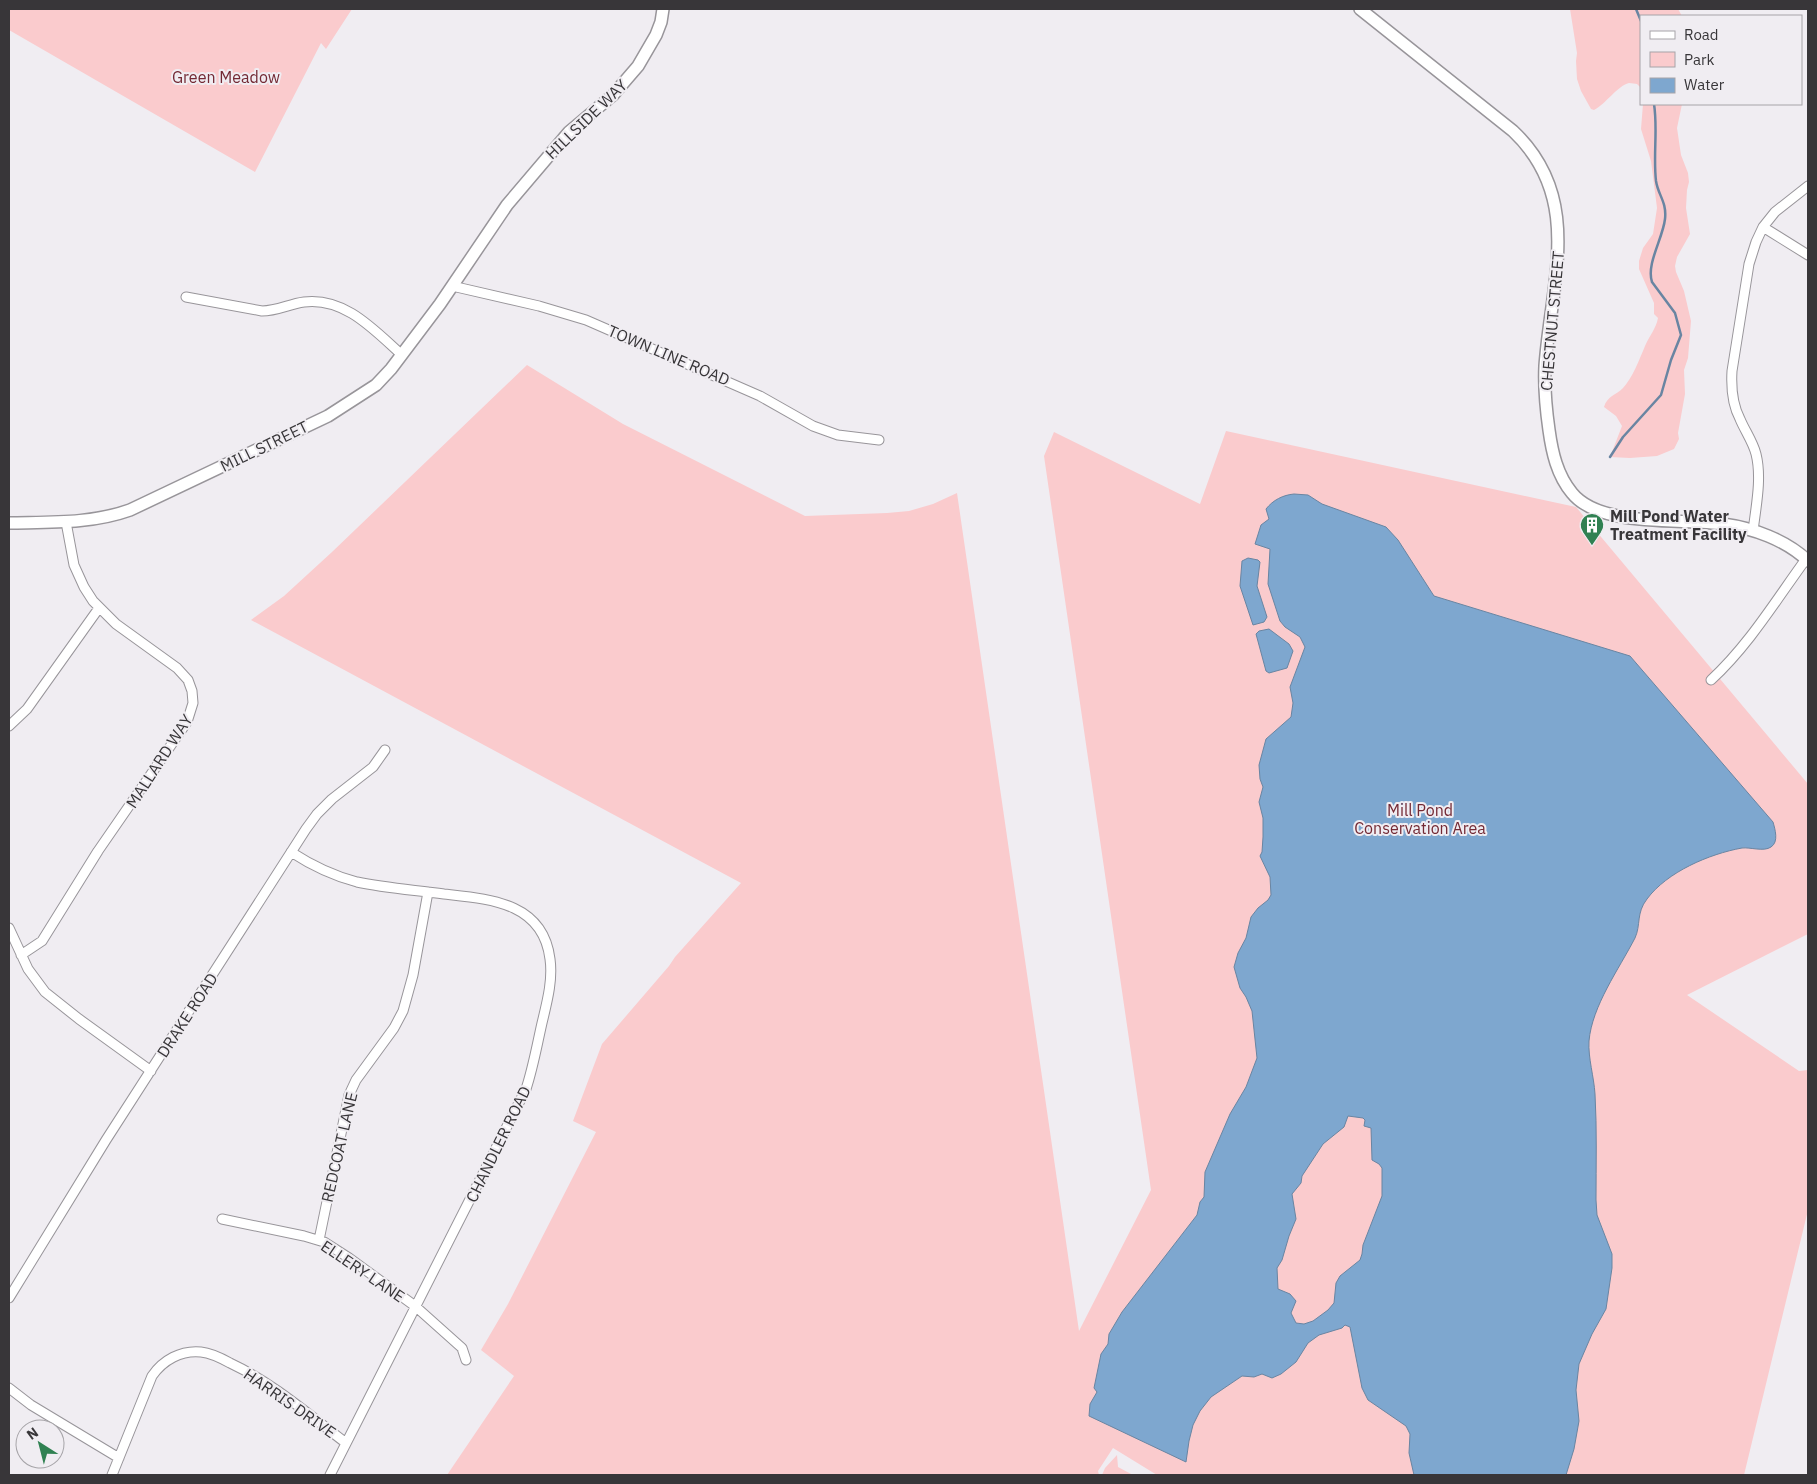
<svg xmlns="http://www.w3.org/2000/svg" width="1817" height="1484" font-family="'IBM Plex Sans',sans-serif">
	<rect width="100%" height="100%" fill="#f0edf2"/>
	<path fill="#facbcd" d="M 9,9 L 352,9 L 326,49 L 321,43 L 255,172 L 9,30 Z
		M 1570,9 L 1678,9 L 1682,16 L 1641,16 L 1641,88 L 1637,84 C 1635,84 1632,83 1629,83 C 1617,86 1606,104 1594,110 L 1591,109 L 1581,91 L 1577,79 L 1576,61 L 1577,53 Z
		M 1643,104 L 1682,104 L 1677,128 L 1681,155 L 1688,173 L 1689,182 L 1687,190 L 1686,208 L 1690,234 L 1677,257 L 1675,266 L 1676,272 L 1684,291 L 1691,321 L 1688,358 L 1684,370 L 1685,394 L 1678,433 L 1679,439 L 1674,449 L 1657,456 L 1630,458 L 1610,457 L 1622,426 L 1616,416 L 1604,407 C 1607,396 1616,395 1623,388 C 1632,379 1640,358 1645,346 C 1649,336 1656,329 1658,318 L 1654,314 L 1654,303 L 1639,269 L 1639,261 L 1643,248 L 1653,234 L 1657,208 L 1651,161 L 1641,129 Z
		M 527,365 L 623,424 L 805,516 L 887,513 L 909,511 L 933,504 L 957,493 L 1079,1331 L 1151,1190 L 1044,456 L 1054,432 L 1200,504 L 1226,431 L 1576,507 L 1808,784 L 1808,934 L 1687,995 L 1799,1071 L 1808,1070 L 1808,1210 L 1744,1475 L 1157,1475 L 1113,1448 L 1098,1471 L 1099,1475 L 447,1475 L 514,1376 L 481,1350 L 508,1304 L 596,1132 L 573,1121 L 602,1044 L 669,966 L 675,957 L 741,883 L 251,620 L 284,596 L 332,552 Z
		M 1117,1455 L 1118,1467 L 1133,1475 L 1102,1475 L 1105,1468 Z"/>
	<path fill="#7ea7cf" stroke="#6985a2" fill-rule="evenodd" d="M 1294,494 L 1308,495 L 1322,504 L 1386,527 L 1398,540 L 1434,596 L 1630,656 L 1773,822 C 1775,829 1779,842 1771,847 C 1764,852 1750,847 1742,848 C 1709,854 1667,872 1647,899 C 1636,913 1641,925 1635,938 C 1619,969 1592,1006 1589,1041 C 1588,1058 1594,1077 1595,1094 C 1597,1129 1596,1165 1596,1200 L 1597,1215 L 1612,1254 L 1612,1268 L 1606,1309 L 1592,1334 L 1579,1364 L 1576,1390 L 1579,1421 L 1574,1449 L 1566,1475 L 1414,1475 L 1409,1453 L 1410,1434 L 1406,1426 L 1368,1400 L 1362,1388 L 1350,1327 L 1345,1325 L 1342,1328 L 1319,1335 L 1308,1343 L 1296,1362 L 1281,1374 L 1272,1378 L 1262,1374 L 1254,1377 L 1242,1376 L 1211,1397 L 1200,1411 L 1193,1425 L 1189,1441 L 1186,1462 L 1089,1416 L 1090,1404 L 1097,1392 L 1094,1388 L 1101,1354 L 1108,1344 L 1109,1334 L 1122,1312 L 1197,1215 L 1200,1202 L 1204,1197 L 1205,1172 L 1230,1114 L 1246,1087 L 1257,1058 L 1252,1011 L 1246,997 L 1240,988 L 1234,967 L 1238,953 L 1246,938 L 1251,917 L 1258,908 L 1268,900 L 1271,895 L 1270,877 L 1260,856 L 1262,852 L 1263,837 L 1263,818 L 1259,802 L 1263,787 L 1260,779 L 1259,765 L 1266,739 L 1291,717 L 1293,703 L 1290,687 L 1305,647 L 1300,637 L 1285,627 L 1280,621 L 1268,584 L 1270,549 L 1255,544 L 1261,525 L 1269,519 L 1266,509 C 1273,500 1283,495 1294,494 ZM 1348,1116 L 1363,1118 L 1365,1120 L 1364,1126 L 1371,1128 L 1372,1160 L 1379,1164 L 1382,1168 L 1382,1196 L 1363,1245 L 1362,1254 L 1360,1260 L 1340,1276 L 1336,1283 L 1334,1303 L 1328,1310 L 1313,1321 L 1304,1324 L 1296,1323 L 1291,1313 L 1296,1301 L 1290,1294 L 1278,1289 L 1277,1268 L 1282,1260 L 1289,1236 L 1296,1219 L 1292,1194 L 1301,1183 L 1302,1176 L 1323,1144 L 1344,1127 Z
		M 1248,558 L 1258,560 L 1260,562 L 1257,586 L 1267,617 L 1264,622 L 1253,625 L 1240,586 L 1242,561 Z
		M 1269,629 L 1289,644 L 1293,651 L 1287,668 L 1269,673 L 1266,671 L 1256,634 L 1259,631 Z"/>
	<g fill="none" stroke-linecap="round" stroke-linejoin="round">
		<path stroke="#6985a2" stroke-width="2.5" d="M 1636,9 L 1641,21
			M 1610,457 L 1623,437 L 1661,395 L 1671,360 L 1681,335 L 1675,313 L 1652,282 C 1646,264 1663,238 1665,219 C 1667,202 1658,195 1656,181 C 1653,155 1658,129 1654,104"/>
		<g stroke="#98959a" stroke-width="11">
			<path id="minor" d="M 1763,227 L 1808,255
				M 452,286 L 539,306 L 586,320 L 760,396 L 813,426 L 838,435 L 879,440
				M 186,297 L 262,311 C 277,311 289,304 304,302 C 345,297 374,330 402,355
				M 1753,531 C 1756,506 1762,478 1756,454 C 1753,442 1745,431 1740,419 C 1732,404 1731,388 1732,371 L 1749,264 L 1756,242 L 1763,227 L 1775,212 L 1808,186
				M 1711,680 C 1749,645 1776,600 1806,559
				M 9,726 L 27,709 L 99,608
				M 291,852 C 311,865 334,876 357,882 C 385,888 415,890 444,894 C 489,899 543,902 550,959 C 553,980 547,1002 542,1023 C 537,1045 533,1068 526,1089 L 330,1475
				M 9,928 L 28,969 L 45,992 L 79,1019 L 151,1071
				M 21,955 L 42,941 L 98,851 L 187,722 L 193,703 L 192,691 L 188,680 L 177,668 L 116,624 L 93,601 L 84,587 L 74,565 L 66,522
				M 222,1219 L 304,1236 L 324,1242 L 349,1258 L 415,1306 L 462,1348 L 466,1360
				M 319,1240 L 349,1095 L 356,1080 L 394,1028 L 403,1011 L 413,975 L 428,892
				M 9,1298 L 106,1140 L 306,829 L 317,814 L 332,799 L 373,767 L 385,750
				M 9,1388 L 31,1405 L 119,1458
				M 112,1475 L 152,1376 C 163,1360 181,1350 201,1352 C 211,1353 221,1358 230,1363 C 273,1383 309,1415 346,1443"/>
		</g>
		<g stroke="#98959a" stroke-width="14">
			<path id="tertiary" d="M 1360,9 L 1513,131 C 1584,198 1551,282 1545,366 C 1544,387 1546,409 1549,430 C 1552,452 1557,475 1572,493 C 1600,528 1681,518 1723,524 C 1753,528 1786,540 1808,561
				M 9,523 C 50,522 91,524 130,510 L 328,416 L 376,385 L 391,369 L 440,304 L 507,205 L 569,132 L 613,95 L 638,66 L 656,35 L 661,22 L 663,9"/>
		</g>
		<use href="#minor" stroke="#fff" stroke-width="9"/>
		<use href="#tertiary" stroke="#fff" stroke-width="11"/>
	</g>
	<defs>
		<g id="building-pin" transform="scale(1.25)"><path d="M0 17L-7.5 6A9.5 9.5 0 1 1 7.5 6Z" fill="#308152" stroke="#f0edf2"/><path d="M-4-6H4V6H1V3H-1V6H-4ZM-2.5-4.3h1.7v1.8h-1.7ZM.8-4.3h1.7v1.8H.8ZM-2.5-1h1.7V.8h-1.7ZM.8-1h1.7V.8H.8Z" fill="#fff"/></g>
	</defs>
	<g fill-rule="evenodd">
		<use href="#building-pin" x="1592" y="525"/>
	</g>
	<g text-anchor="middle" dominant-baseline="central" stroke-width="4" stroke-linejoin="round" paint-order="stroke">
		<g font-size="16" fill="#732934" stroke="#f0edf2">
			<text x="226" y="77">Green Meadow</text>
			<text x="1420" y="810">Mill Pond<tspan x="1420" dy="18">Conservation Area</tspan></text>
		</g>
		<g font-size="16" fill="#383639" stroke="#f0edf2">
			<text transform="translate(586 119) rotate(-44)">HILLSIDE WAY</text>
			<text transform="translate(1552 321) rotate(-85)">CHESTNUT STREET</text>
			<text transform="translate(669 355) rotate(23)">TOWN LINE ROAD</text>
			<text transform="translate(264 446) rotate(-26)">MILL STREET</text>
			<text transform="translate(159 761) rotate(-57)">MALLARD WAY</text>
			<text transform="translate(187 1015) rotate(-57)">DRAKE ROAD</text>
			<text transform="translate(498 1144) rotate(-64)">CHANDLER ROAD</text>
			<text transform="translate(339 1147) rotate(-77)">REDCOAT LANE</text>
			<text transform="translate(363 1271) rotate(34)">ELLERY LANE</text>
			<text transform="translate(290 1403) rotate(35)">HARRIS DRIVE</text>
		</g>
		<g font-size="16" font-weight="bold" fill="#383639" stroke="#f0edf2" text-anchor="start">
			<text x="1610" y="516">Mill Pond Water<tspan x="1610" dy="18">Treatment Facility</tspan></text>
		</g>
	</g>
	<rect width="1817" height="1484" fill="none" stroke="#383639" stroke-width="20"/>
	<rect x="1640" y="15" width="162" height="90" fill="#f0edf2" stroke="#a6a4a8"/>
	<rect x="1650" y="31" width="25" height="8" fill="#ffffff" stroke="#a6a4a8"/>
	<text x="1684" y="40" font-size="15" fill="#383639">Road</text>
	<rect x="1650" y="52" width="25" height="15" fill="#facbcd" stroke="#a6a4a8"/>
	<text x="1684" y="65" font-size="15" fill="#383639">Park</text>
	<rect x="1650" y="78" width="25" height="15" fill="#7ea7cf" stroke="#a6a4a8"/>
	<text x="1684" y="90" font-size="15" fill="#383639">Water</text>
	<g transform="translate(40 1444) rotate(324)"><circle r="24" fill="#f0edf2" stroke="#a6a4a8"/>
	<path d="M0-4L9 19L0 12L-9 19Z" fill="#308152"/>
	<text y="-8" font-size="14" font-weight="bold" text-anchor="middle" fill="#383639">N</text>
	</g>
</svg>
